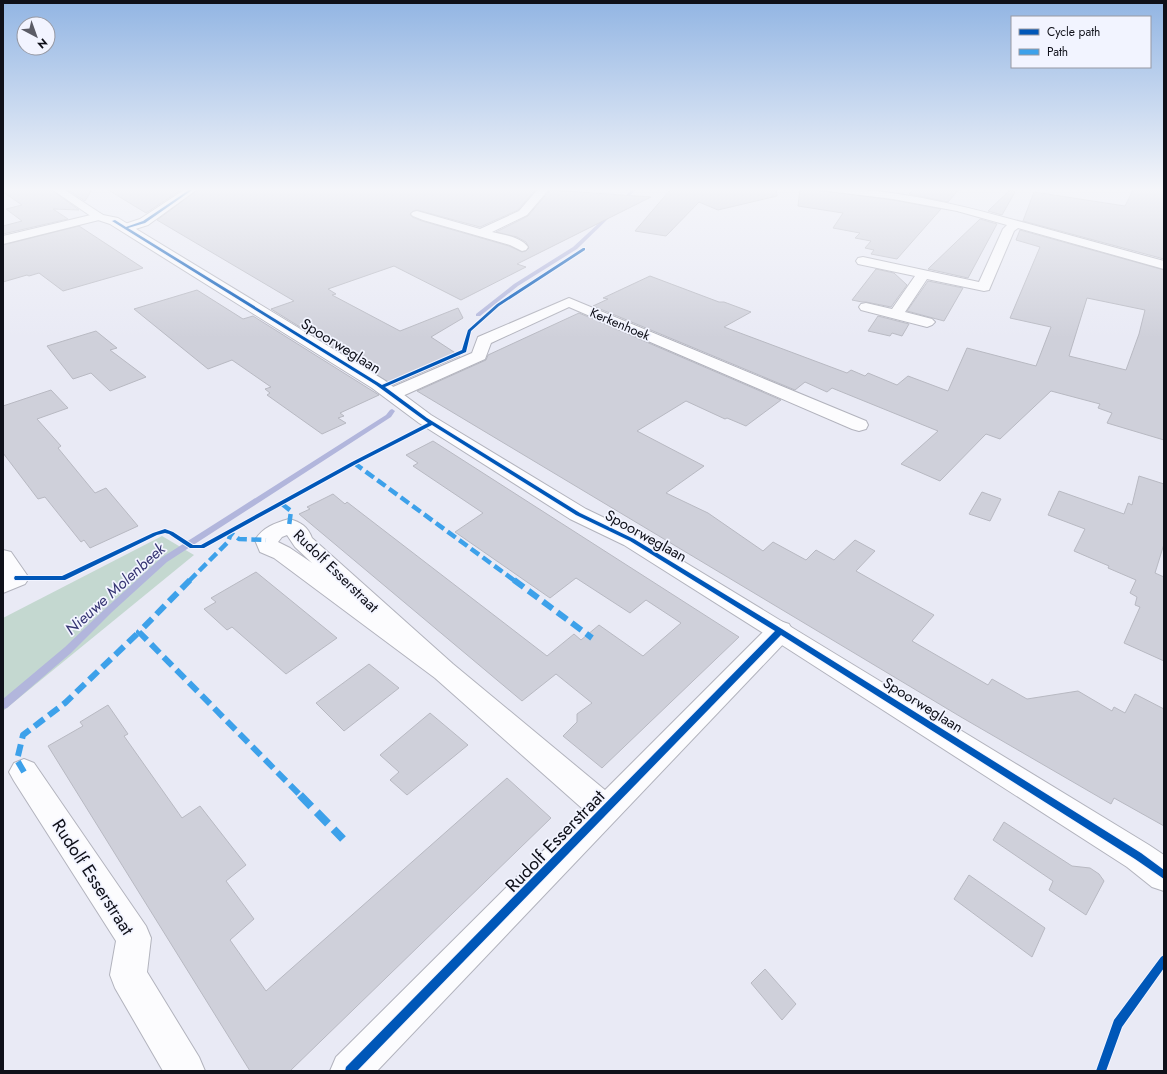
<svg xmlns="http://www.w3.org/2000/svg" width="1167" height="1074" font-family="Jost,sans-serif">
	<rect width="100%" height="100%" fill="#e9eaf5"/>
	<path fill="#c4d8d0" d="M 162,536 L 194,555 L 3,711 L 3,618 Z"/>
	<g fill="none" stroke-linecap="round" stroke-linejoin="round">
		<path fill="#b2b6dc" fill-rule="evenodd" d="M 633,188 L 637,188 L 623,203 L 621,203 L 621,201 Z
			M 612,211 L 615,212 L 577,249 L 518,286 L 480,316 L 476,316 L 476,314 L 514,284 L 573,247 Z
			M 392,409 L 395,411 L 391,417 L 167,562 L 112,612 L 71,653 L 7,708 L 3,709 L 3,699 L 65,647 L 106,608 L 161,558 L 386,415 L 390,410 Z"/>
	</g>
	<path fill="#cfd0da" stroke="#b8b9c2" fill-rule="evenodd" d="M 3,188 L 49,188 L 79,210 L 53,209 L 68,219 L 3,234 L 3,226 L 22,221 L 6,209 L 22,205 L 3,192 Z
		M 65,188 L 93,188 L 85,201 Z
		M 105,188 L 184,188 L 146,213 Z
		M 200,188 L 536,189 L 518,210 L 480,227 L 417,210 L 413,211 L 410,214 L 412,217 L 422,221 L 509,246 L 522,252 L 526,251 L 529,248 L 526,242 L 517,237 L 496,232 L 528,216 L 550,190 L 651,197 L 517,264 L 526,267 L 461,300 L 394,266 L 328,289 L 336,294 L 332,295 L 400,331 L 458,308 L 463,318 L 431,337 L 460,356 L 393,385 L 271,309 L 294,301 L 157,220 Z
		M 667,188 L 776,188 L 777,196 L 718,210 L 699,202 L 666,236 L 635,231 L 670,190 Z
		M 800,188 L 893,200 L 941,209 L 897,259 L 871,254 L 874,250 L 865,248 L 871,241 L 855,238 L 860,233 L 833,228 L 843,213 L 798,206 Z
		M 915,188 L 960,188 L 948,202 L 909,194 Z
		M 1134,188 L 1164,191 L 1164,259 L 1023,221 L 1034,192 L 1125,206 Z
		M 1011,189 L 1015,192 L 1002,215 L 988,211 Z
		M 980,219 L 997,224 L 968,278 L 928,269 Z
		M 79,226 L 143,268 L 63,291 L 39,273 L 29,276 L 27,275 L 3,282 L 3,245 Z
		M 1020,230 L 1164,270 L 1164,440 L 1107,423 L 1112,413 L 1098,408 L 1100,404 L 1051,391 L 1000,439 L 986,434 L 940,481 L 901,464 L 938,431 L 832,388 L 827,392 L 805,382 L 795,390 L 593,306 L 608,299 L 603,298 L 650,276 L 719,302 L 724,302 L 751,312 L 724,327 L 847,373 L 851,370 L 865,376 L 868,373 L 897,385 L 908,376 L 948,391 L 967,348 L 1036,366 L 1051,327 L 1010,318 L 1040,247 L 1016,240 ZM 1087,298 L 1145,310 L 1139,334 L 1126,370 L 1069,356 Z
		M 876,269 L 894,273 L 907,285 L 891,307 L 866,302 L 862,302 L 852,300 Z
		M 928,281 L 963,288 L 944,321 L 907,311 Z
		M 197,290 L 243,319 L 253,316 L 379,395 L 340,413 L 344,416 L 338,418 L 346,423 L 322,434 L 267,395 L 270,393 L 265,389 L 271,387 L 232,360 L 208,369 L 134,309 Z
		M 579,313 L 781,400 L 746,426 L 727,418 L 725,419 L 686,401 L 637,431 L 704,466 L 666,493 L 708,513 L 763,551 L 773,542 L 806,560 L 816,550 L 834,560 L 855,540 L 875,551 L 856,571 L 934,615 L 912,641 L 988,685 L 992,679 L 1027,699 L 1078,691 L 1112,711 L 1114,707 L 1125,713 L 1135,694 L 1164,709 L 1164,826 L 1114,798 L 1111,804 L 961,717 L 417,391 L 486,360 L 488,355 Z
		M 878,316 L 909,324 L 902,336 L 892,333 L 890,336 L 868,331 Z
		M 96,331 L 117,348 L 110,350 L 146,377 L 110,391 L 91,373 L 73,379 L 47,346 Z
		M 51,390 L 68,408 L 37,419 L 61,446 L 58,448 L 95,493 L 106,488 L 138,526 L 90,548 L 84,540 L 81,542 L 45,497 L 38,499 L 3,453 L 3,406 Z
		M 433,441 L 739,637 L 602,768 L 563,736 L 577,722 L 577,714 L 592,703 L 556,674 L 522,701 L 299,514 L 310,509 L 307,507 L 333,494 L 345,504 L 347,502 L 547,656 L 574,634 L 581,640 L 599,625 L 643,656 L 681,623 L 646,600 L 630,613 L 576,578 L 550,598 L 455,532 L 483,513 L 413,466 L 418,463 L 406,455 Z
		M 1139,476 L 1164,484 L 1164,544 L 1155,573 L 1164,577 L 1164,661 L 1124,643 L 1140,607 L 1135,605 L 1137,597 L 1130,593 L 1136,580 L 1108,568 L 1109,566 L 1074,551 L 1085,529 L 1048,515 L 1059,491 L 1124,514 L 1128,503 L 1132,505 Z
		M 982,492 L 1001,499 L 990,521 L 969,514 Z
		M 256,572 L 337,638 L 286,674 L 232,627 L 227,630 L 204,609 L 216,602 L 211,598 Z
		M 369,664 L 399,688 L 344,731 L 316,703 Z
		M 108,705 L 128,734 L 124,736 L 182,818 L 200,806 L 246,865 L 226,881 L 254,919 L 230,940 L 266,991 L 507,778 L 551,818 L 290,1071 L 250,1071 L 48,746 L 83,726 L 80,722 Z
		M 430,713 L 468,745 L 407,795 L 390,780 L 399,772 L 380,755 Z
		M 1004,822 L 1072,866 L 1090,868 L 1099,874 L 1104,881 L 1086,915 L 1049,890 L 1053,881 L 993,840 Z
		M 969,875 L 1045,928 L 1032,957 L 954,899 Z
		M 765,969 L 796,1004 L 782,1020 L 751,983 Z"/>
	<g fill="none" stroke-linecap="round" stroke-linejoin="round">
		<g stroke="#b2b3bd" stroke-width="2">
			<path id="street" d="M 187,188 L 199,188 L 148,225 L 126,232 L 122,231 L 120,228 L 122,225 L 140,219 Z
				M 539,188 L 550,188 L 527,215 L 492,232 C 504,235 521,237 528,247 L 526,250 L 522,251 L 510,245 L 423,220 L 413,216 L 411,214 L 413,212 L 417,211 L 480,229 L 519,211 Z
				M 823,188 C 893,188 961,205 1029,224 C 1074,236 1119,249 1164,261 L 1164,269 L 1018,228 L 1014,231 L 989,290 L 984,291 L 927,279 L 905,312 L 932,319 L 935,322 L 932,325 L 927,327 L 861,310 L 859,307 L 861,304 L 866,303 L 892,309 L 915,276 L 858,264 L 856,261 L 858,258 L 863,257 L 979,282 L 1003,229 L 1007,225 L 957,211 L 893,199 L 828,191 Z
				M 99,213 L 103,215 L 105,217 L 103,219 L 3,244 L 3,236 Z
				M 569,298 L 866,421 L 868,425 L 866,429 L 859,431 L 852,429 L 569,307 L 491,343 L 485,359 L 398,398 L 392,399 L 386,398 L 383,394 L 386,390 L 472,353 L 478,337 Z
				M 289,519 C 301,522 308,527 312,538 L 453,664 L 605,790 L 771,624 L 780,621 L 789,624 L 793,631 L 789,638 L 377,1071 L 330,1071 L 336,1057 L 584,810 L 435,678 L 274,558 L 260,552 L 255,540 C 263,527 275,523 289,519 ZM 287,535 L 295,547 L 312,563 L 290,548 L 278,542 L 282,537 Z
				M 3,550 L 11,552 L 29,578 L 25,584 L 3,593 Z
				M 24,759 L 34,763 L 146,926 L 151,938 L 147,972 L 199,1057 L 205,1071 L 163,1071 L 115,988 L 110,975 L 116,941 L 14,781 L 9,772 L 14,763 Z"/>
		</g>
		<g stroke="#b2b3bd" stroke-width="2">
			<path id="secondary" d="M 50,188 L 62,188 L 103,215 L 118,218 L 384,380 L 431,415 L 586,509 L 640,535 L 1149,845 L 1164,855 L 1164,891 L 1152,887 L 1127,867 L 771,638 L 624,545 L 570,519 L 419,423 L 372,388 L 110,224 L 95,219 Z"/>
		</g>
		<use href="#street" fill="#fcfcfe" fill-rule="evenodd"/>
		<use href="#secondary" fill="#fcfcfe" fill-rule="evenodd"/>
		<path stroke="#3da1ea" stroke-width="4.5" stroke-dasharray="10 4.5" stroke-linecap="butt" d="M 354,463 L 515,581
			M 282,504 L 291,511 L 289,526
			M 189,581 L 228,542 L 231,533 L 239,539 L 266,540"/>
		<path stroke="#3da1ea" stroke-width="6" stroke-dasharray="12 6" stroke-linecap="butt" d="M 190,580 L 139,632 L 301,796
			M 514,580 L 592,638
			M 24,772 L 17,760 L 23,735 L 65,703 L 139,632"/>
		<path stroke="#3da1ea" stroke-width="8" stroke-dasharray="16 8" stroke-linecap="butt" d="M 300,795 L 343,839"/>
		<g stroke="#f2f4ff" stroke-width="2">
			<path id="cycleway" d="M 192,188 L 195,188 L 145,223 L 128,228 L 382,385 L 462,350 L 468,330 L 497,304 L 583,248 L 585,248 L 585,250 L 499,306 L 471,331 L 466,352 L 385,387 L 427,418 L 580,513 L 634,539 L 782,629 L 1141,853 L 1164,870 L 1164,879 L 1135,859 L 781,635 L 357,1071 L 345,1071 L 346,1067 L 775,631 L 630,541 L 576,515 L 432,425 L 356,464 L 204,548 L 190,548 L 169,534 L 165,533 L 157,535 L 65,580 L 15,580 L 14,578 L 15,576 L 62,576 L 153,533 L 165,529 L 173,532 L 193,545 L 201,545 L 352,462 L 428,423 L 376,385 L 112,221 L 115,220 L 126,227 L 143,221 Z
				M 1164,955 L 1164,968 L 1122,1027 L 1106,1071 L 1096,1071 L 1114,1020 L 1161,957 Z"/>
		</g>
		<use href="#cycleway" fill="#0057b8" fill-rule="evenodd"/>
	</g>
	<linearGradient id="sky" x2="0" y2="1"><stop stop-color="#92b5e3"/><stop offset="0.56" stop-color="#f5f6fa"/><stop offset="1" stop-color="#f5f6fa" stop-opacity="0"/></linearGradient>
	<rect width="1167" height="338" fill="url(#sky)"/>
	<g text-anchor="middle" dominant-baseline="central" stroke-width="3.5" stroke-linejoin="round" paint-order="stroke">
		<g font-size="13" fill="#0f1019" stroke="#f2f4ff">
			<text transform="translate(620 324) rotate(23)">Kerkenhoek</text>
		</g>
		<g font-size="15" fill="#0f1019" stroke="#f2f4ff">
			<text transform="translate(341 346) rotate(32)">Spoorweglaan</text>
			<text transform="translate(646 536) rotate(29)">Spoorweglaan</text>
			<text transform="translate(336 571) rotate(44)">Rudolf Esserstraat</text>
			<text transform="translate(923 705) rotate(32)">Spoorweglaan</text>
		</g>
		<g font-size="16" font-style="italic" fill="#363573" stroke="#f2f4ff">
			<text transform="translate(115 589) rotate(-42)">Nieuwe Molenbeek</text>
		</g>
		<g font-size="18" fill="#0f1019" stroke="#f2f4ff">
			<text transform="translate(555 841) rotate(-46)">Rudolf Esserstraat</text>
			<text transform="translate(93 877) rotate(57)">Rudolf Esserstraat</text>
		</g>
	</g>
	<rect width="1167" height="1074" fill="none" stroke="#0f1019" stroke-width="8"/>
	<rect x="1011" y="16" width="140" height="52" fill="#f2f4ff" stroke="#9799a3"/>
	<rect x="1019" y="29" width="20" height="6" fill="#0057b8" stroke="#9799a3"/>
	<text x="1047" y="36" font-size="12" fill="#0f1019">Cycle path</text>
	<rect x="1019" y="49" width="20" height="6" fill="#3da1ea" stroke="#9799a3"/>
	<text x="1047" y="56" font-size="12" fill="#0f1019">Path</text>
	<g transform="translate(36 36) rotate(139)"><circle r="19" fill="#f2f4ff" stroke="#9799a3"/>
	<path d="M0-3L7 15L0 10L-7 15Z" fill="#5b5c66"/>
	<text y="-6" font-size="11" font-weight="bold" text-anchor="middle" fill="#0f1019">N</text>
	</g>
</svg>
